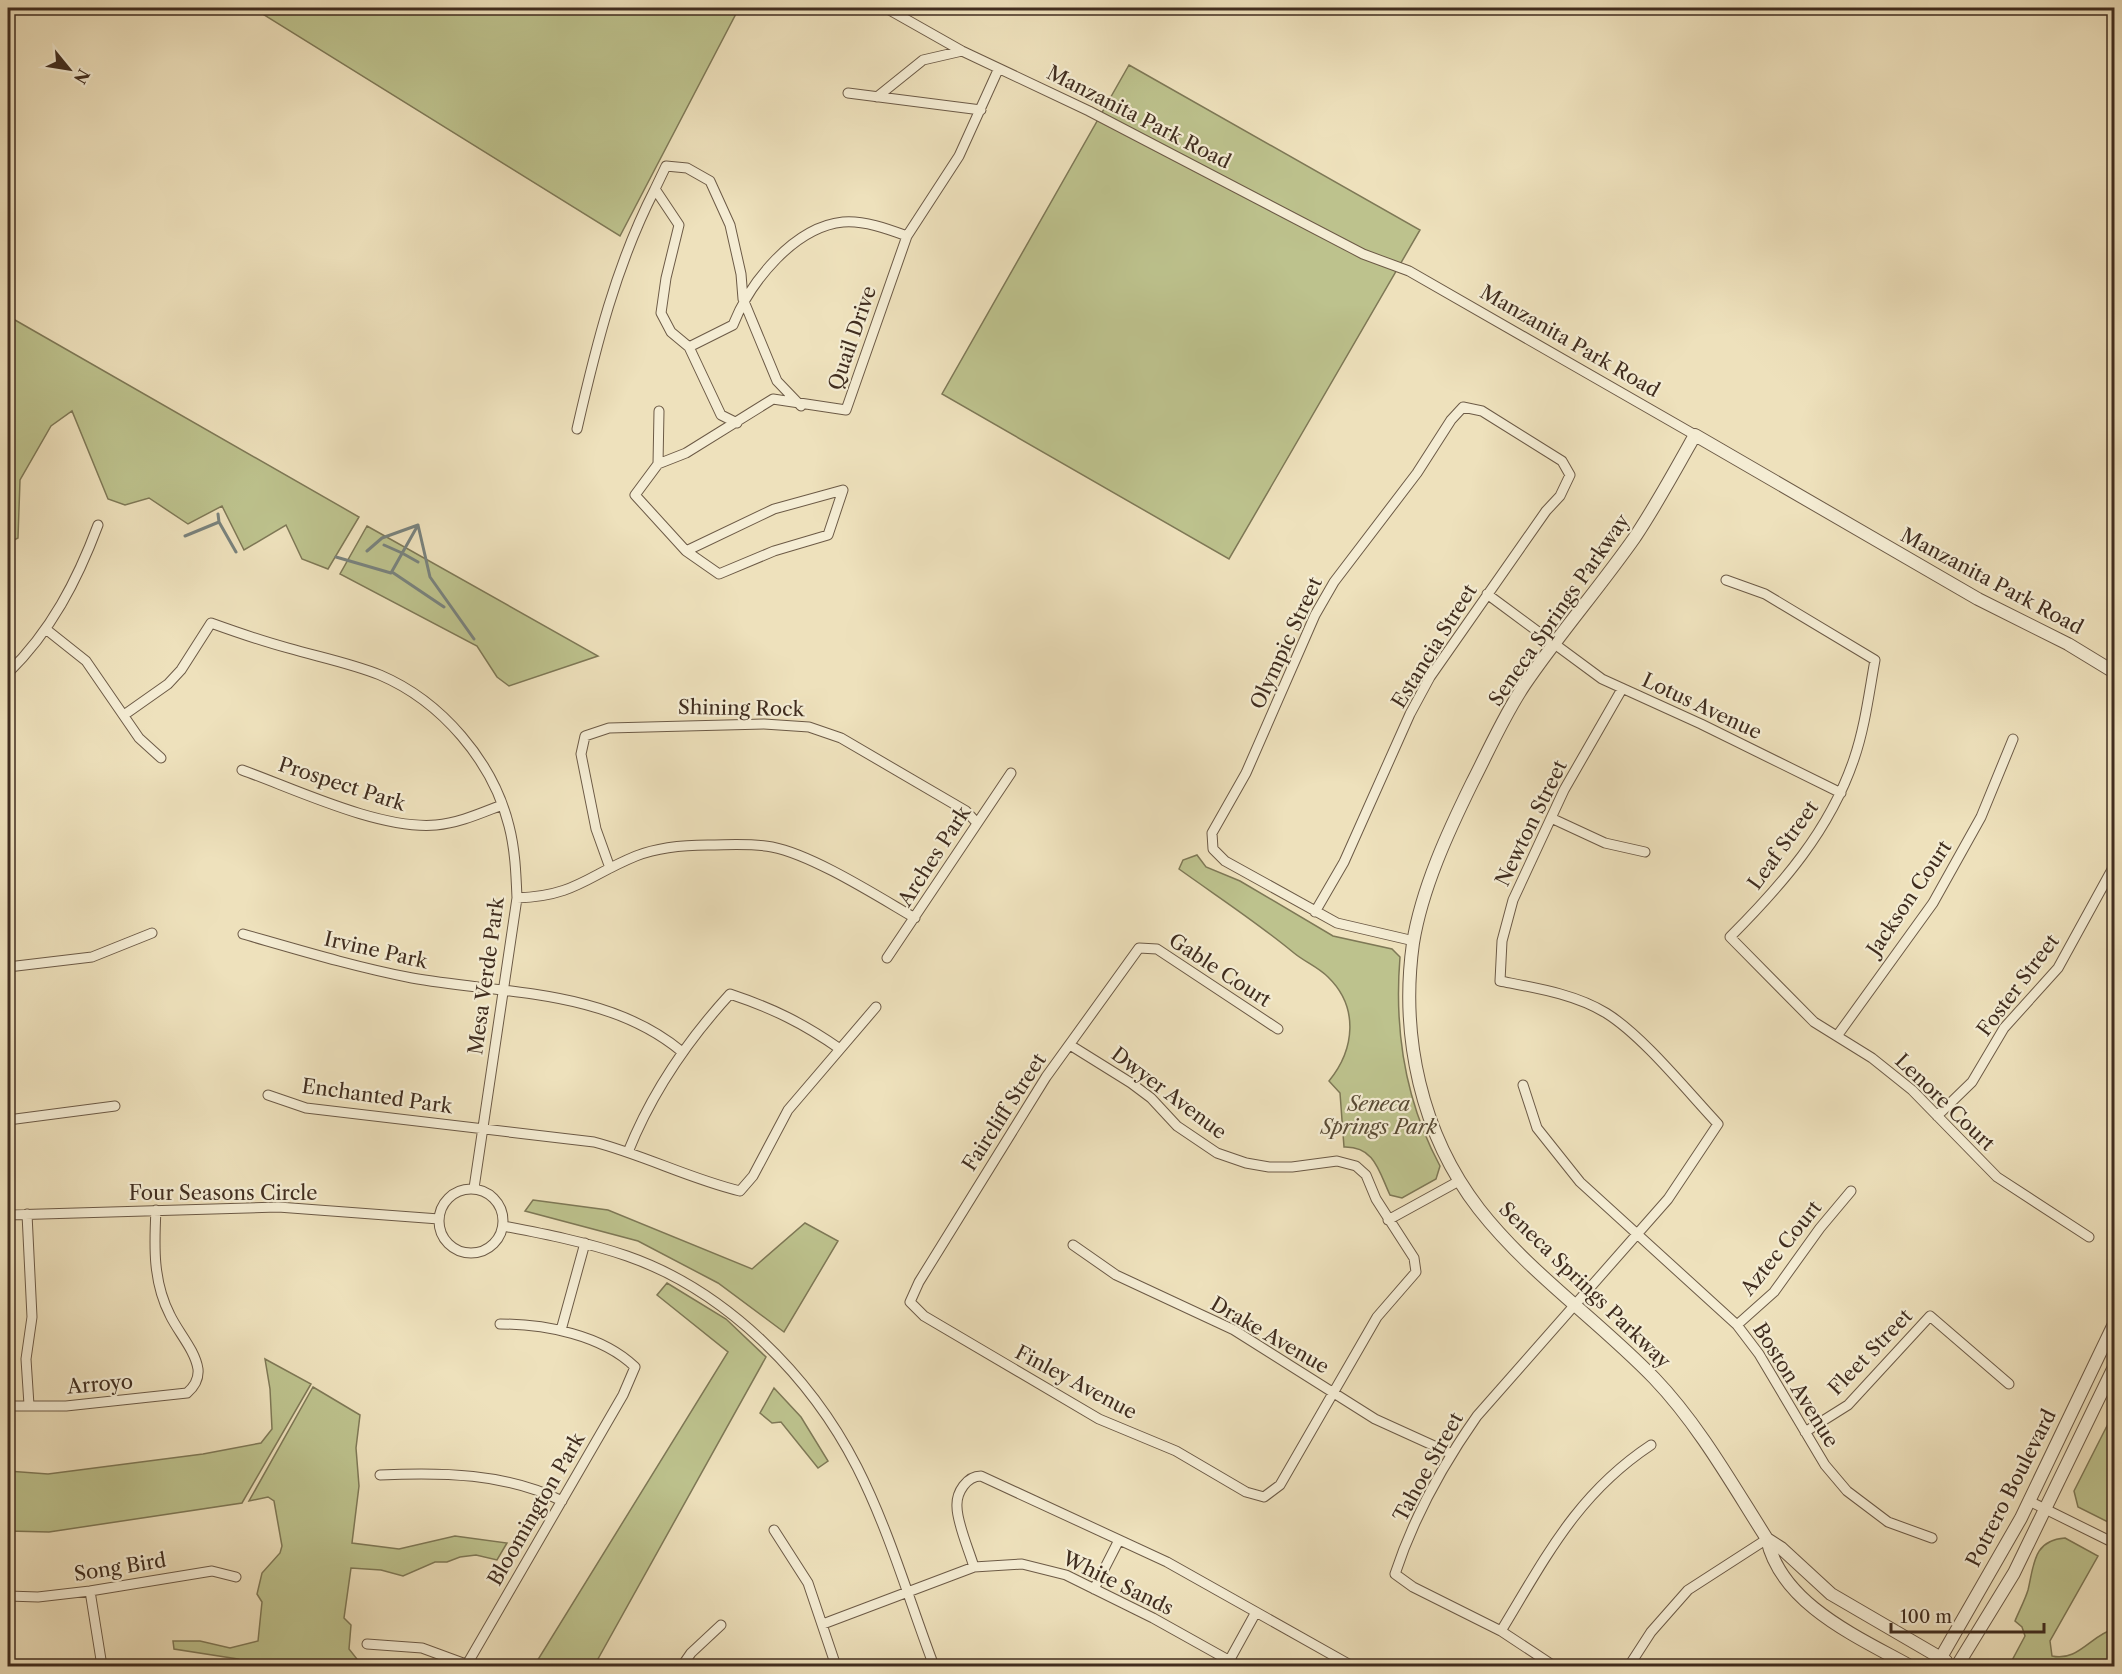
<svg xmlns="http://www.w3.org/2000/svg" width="2122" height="1674" font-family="'Libre Caslon Text',serif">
	<rect width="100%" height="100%" fill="#eee1bc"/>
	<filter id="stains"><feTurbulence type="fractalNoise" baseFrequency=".00333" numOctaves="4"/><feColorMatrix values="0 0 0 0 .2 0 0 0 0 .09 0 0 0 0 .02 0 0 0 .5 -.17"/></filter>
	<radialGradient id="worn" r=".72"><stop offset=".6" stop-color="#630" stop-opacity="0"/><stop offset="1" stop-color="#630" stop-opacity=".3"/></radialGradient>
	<path fill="#bdc28d" stroke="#7e7856" stroke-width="1.5" d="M 253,8 L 739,8 L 620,236 Z
		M 1129,65 L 1420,230 L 1229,559 L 942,394 Z
		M 8,316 L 359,517 L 328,569 L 302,559 L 286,525 L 244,550 L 222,506 L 188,524 L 149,498 L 125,505 L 108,499 L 72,411 L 51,426 L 20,480 L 18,538 L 8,543 Z
		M 367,526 L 598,656 L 509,686 L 497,677 L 477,646 L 340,574 Z
		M 1197,855 L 1206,867 L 1240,881 L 1333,936 L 1392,949 L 1400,957 C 1394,1031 1405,1101 1440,1166 L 1436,1179 L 1402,1198 L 1390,1195 C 1379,1172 1375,1146 1344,1147 L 1340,1093 L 1329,1081 C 1355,1049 1359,1007 1328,977 C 1318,967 1305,962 1294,953 C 1258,923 1218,897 1179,869 L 1183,860 Z
		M 533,1200 L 608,1210 L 752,1269 L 805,1223 L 838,1241 L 784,1332 L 718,1283 L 638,1241 L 525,1211 Z
		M 667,1283 L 726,1319 L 766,1357 L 594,1666 L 534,1666 L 728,1352 L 657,1295 Z
		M 265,1359 L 311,1384 L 242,1503 L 49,1532 L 8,1531 L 8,1471 L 48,1474 L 203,1454 L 261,1443 L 272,1429 L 270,1389 Z
		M 313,1387 L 360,1415 L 356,1448 L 359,1486 L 352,1543 L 399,1549 L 455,1536 L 507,1543 L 497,1560 L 476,1555 L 460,1557 L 447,1562 L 435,1562 L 403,1576 L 381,1570 L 351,1568 L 344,1618 L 351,1625 L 349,1649 L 357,1659 L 354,1666 L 258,1666 L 238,1659 L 174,1649 L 173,1641 L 200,1641 L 230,1648 L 258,1641 L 262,1602 L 257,1594 L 262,1573 L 280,1553 L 282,1546 L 274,1501 L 268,1497 L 249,1501 Z
		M 774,1388 L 801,1417 L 828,1461 L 818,1468 L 781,1422 L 772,1423 L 760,1413 Z
		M 2114,1412 L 2114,1525 L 2078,1507 L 2074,1491 Z
		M 2065,1538 L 2098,1556 L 2050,1641 L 2052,1656 C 2078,1662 2091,1635 2114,1629 L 2114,1666 L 2009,1666 L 2025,1636 L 2022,1627 L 2015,1621 C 2019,1611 2025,1600 2028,1590 C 2034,1565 2033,1540 2065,1538 Z"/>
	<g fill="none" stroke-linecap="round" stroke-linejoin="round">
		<path stroke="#79827d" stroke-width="3" d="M 218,514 L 219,522 L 236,552
			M 418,525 L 430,577 L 474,639
			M 185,536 L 219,522
			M 384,545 L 402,553
			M 402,553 L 418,562
			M 336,557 L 391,573 L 418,525 L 382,538 L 367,551
			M 392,572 L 444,607
			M 2100,1666 L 2114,1656"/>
		<g stroke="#6c5a46" stroke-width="11">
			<path id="minor" d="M 886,8 L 962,51 L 1089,111 L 1363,254 L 1409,271 L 1695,435
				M 848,93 L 981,110
				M 877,97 L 923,60 L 962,51
				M 689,347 L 733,325 C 750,282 794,227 843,222 C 863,220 888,229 907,236
				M 659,411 L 658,464 L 635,495 L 686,551
				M 737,423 L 721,415 L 689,347 L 671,332 L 661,313 L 666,278 L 679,225 L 655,189 L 666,166 L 687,168 L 710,181 L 730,225 L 741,274 L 743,299 L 777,381 L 801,406
				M 577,429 C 596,346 616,265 655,189
				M 658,464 L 686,453 L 773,399 L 846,410 L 907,236 L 959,156 L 998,70
				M 843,490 L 828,535 L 774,551 L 719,574 L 686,551 L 774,509 Z
				M 1726,580 L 1765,594 L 1875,660 C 1869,693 1865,727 1854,759 C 1830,830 1782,885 1730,937 L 1814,1022 L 1872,1058 L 1912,1090 L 1997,1177 L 2089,1237
				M 1487,594 L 1602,679 L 1701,724 L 1841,793
				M 47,630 L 86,661 L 139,738 L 161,758
				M 8,673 C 51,631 77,581 98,525
				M 124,715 L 168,684 L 181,670 L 211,623 C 236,632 262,641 288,648 C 319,657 350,663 380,675 C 441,701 493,761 509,826 C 515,849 516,873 517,898 L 474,1188
				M 242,770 C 295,789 380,830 436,825 C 459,823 481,813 502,805
				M 1551,818 L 1605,843 L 1645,852
				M 610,868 L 596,829 L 581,754 L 585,736 L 609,728 L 764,724 L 809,727 L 841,738 L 966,811 L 977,823
				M 517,898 C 575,896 587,876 636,856 C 659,847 683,845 708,845 C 729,845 751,843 772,847 C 813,855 877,896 915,918
				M 1315,912 L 1344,862 L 1410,714 L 1430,677 L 1546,511 L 1560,496 L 1570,475 L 1562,461 L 1482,411 L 1463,407 L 1451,420 L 1417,473 L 1334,582 L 1315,615 L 1246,773 L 1212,833 L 1213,849 L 1225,861 L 1337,923 L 1414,941
				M 243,934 C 299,950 355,967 412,978 C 503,994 606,989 681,1051
				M 887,958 L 1011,773
				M 8,967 L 92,957 L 152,933
				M 1837,1036 L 1933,903 L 1981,817 L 2013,739
				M 1070,1045 L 1131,1083 L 1151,1098 L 1177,1126 L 1217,1153 L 1246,1163 L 1269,1167 L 1292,1167 L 1337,1161 L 1356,1166 L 1366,1175 L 1376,1199 L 1414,1258 L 1416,1272 L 1377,1317 L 1280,1485 L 1264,1497 L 1246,1492 L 1176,1451 L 1099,1419 L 924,1316 L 910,1302 L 919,1282 L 1046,1077 L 1139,948 L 1157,949 L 1278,1029
				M 1523,1085 L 1537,1128 L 1580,1182 L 1737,1325 L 1759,1354 L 1825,1465 L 1847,1491 L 1888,1522 L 1932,1538
				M 268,1095 L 306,1108 L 594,1142 C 644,1155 690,1179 740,1191 L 753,1176 L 788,1110 L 876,1007
				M 1937,1116 L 1972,1082 L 2004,1028 L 2058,968 L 2114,866
				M 8,1120 L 115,1106
				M 628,1152 C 652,1092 687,1041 730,994 C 772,1008 803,1023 840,1049
				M439 1221a32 32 0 1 1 64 0a32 32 0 1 1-64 0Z
				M 27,1214 L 32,1317 L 26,1359 L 29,1405
				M 8,1215 L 278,1207 L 439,1219
				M 1388,1220 L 1459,1181
				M 503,1226 C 545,1234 586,1242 627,1256 C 725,1290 810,1375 857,1467 C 889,1530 909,1600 934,1666
				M 1073,1245 L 1116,1275 L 1234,1330 L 1375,1419 L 1452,1454
				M 1737,1325 L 1774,1292 L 1820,1228 L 1851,1191
				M 561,1330 L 585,1243
				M 8,1406 L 66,1406 L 187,1393 C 194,1387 199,1379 198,1369 C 195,1350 178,1332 170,1315 C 153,1282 154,1247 156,1210
				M 1805,1432 L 1848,1405 L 1930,1316 L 2009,1384
				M 380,1475 C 440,1472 507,1473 562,1501
				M 2029,1501 L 2114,1543
				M 774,1530 L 808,1583 L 836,1666
				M 974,1567 C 969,1550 957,1523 957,1507 C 956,1492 967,1476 981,1476 L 1167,1562 L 1352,1666
				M 1094,1589 L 1119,1540
				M 90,1591 L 102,1666
				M 8,1596 L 38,1597 L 90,1591 L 212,1571 L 236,1577
				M 823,1624 L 974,1567 L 1022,1564 L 1066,1575 L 1153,1618 L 1239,1666
				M 1501,1631 C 1546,1557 1577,1494 1651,1445
				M 367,1644 L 422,1648 L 471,1666
				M 1229,1661 L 1256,1612
				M 466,1666 L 623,1395 L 635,1367 C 602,1335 545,1324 500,1324
				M 682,1666 L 691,1653 L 721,1625
				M 1554,1666 L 1501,1631 L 1413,1587 L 1395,1574 C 1413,1519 1444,1463 1477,1416 L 1668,1199 L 1718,1124 C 1687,1091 1643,1036 1606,1013 C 1575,994 1536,988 1500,981 L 1502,941 L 1513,900 L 1564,790 L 1622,689
				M 1629,1666 L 1651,1632 L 1688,1590 L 1767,1539"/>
		</g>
		<g stroke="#6c5a46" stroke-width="14">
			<path id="tertiary" d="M 1767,1539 L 1781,1548 L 1831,1594 L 1946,1661
				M 1910,1666 C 1858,1637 1781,1604 1767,1539 C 1732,1484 1699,1425 1654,1378 C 1598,1320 1529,1273 1479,1209 C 1421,1134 1400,1036 1413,943 C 1422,888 1448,832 1472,783 C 1489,750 1504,715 1525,684 C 1559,634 1600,587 1635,537 C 1657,504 1676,469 1695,435 L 1978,599 L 2068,644 L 2114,672
				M 1936,1666 L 2021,1518 L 2114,1324
				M 1957,1666 L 2014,1573 L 2114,1367"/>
		</g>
		<use href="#minor" stroke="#f4ecd3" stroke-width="9"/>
		<use href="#tertiary" stroke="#f4ecd3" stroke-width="12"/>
	</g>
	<g text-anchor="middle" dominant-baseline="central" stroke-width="4.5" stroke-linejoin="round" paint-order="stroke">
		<g font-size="20" fill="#402d1f" stroke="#f4ecd3">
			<text transform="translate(1139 117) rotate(27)">Manzanita Park Road</text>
			<text transform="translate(852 338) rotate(-71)">Quail Drive</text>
			<text transform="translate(1570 341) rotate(30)">Manzanita Park Road</text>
			<text transform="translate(1992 581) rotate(28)">Manzanita Park Road</text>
			<text transform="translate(1559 610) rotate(-55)">Seneca Springs Parkway</text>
			<text transform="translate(1286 643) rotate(-65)">Olympic Street</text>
			<text transform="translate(1434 646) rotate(-58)">Estancia Street</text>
			<text transform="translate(1702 706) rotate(25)">Lotus Avenue</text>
			<text transform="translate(741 708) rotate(1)">Shining Rock</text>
			<text transform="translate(342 784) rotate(18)">Prospect Park</text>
			<text transform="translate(1531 823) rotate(-64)">Newton Street</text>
			<text transform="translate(1783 845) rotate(-54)">Leaf Street</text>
			<text transform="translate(934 856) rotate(-57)">Arches Park</text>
			<text transform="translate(1909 898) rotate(-56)">Jackson Court</text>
			<text transform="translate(376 950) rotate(13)">Irvine Park</text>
			<text transform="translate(1220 970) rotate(33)">Gable Court</text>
			<text transform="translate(486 976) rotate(-82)">Mesa Verde Park</text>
			<text transform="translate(2018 985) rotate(-53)">Foster Street</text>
			<text transform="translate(1169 1093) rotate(37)">Dwyer Avenue</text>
			<text transform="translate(377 1096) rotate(8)">Enchanted Park</text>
			<text transform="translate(1945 1102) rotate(44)">Lenore Court</text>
			<text transform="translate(1004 1112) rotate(-57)">Faircliff Street</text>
			<text x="223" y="1193">Four Seasons Circle</text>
			<text transform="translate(1781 1248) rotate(-51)">Aztec Court</text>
			<text transform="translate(1585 1285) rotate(44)">Seneca Springs Parkway</text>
			<text transform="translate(1270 1335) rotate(30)">Drake Avenue</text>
			<text transform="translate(1870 1352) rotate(-46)">Fleet Street</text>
			<text transform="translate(1076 1382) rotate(28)">Finley Avenue</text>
			<text transform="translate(100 1384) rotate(-5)">Arroyo</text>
			<text transform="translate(1796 1385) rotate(58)">Boston Avenue</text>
			<text transform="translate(1428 1467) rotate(-61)">Tahoe Street</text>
			<text transform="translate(2011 1488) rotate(-63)">Potrero Boulevard</text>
			<text transform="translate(536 1509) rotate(-60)">Bloomington Park</text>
			<text transform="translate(120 1567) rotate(-9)">Song Bird</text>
			<text transform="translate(1118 1583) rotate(26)">White Sands</text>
		</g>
		<g font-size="20" font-style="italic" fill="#594b35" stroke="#f4ecd3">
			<text x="1379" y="1104">Seneca<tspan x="1379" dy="23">Springs Park</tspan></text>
		</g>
	</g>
	<rect width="2122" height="1674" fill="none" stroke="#eee1bc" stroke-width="30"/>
	<rect x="9" y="9" width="2104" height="1656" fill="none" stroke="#402d1f" stroke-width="3"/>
	<rect x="15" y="15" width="2092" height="1644" fill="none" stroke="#402d1f" stroke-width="1.5"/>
	<g transform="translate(69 69) rotate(120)" stroke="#f4ecd3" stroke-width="4.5" paint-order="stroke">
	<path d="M0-4.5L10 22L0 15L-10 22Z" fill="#402d1f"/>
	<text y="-9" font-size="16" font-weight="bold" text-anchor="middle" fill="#402d1f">N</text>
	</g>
	<path d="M1891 1623v9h153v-9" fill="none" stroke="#402d1f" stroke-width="3"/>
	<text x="1900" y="1623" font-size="18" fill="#402d1f" stroke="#f4ecd3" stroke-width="4.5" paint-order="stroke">100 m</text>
	<rect width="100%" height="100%" filter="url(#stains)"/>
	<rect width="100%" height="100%" fill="url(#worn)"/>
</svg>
